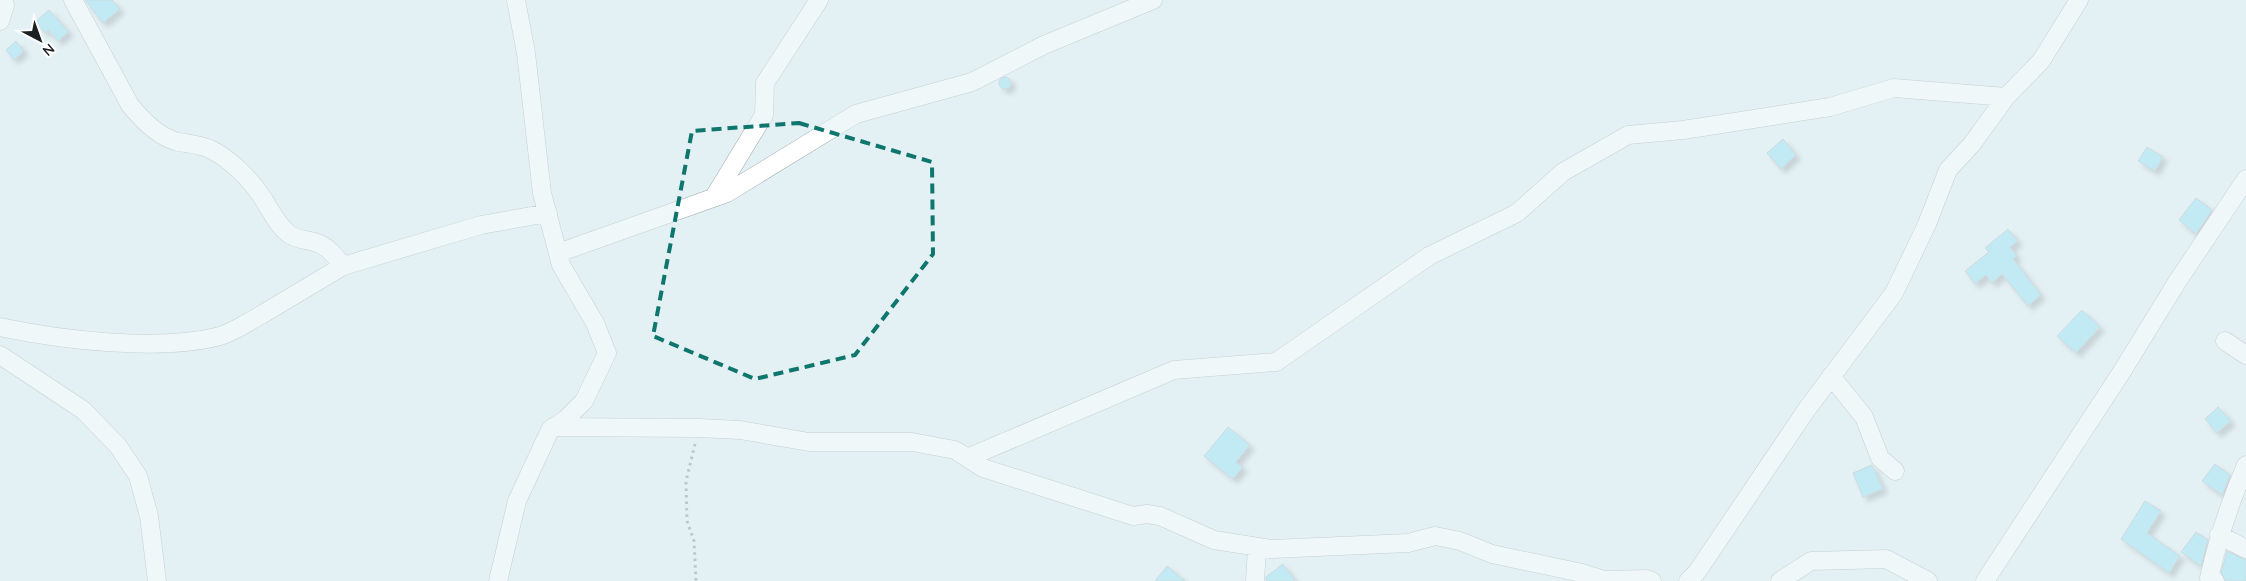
<svg xmlns="http://www.w3.org/2000/svg" width="2246" height="581" font-family="Quicksand,sans-serif">
	<defs>
		<filter id="shadow"><feDropShadow dx="4.5" dy="4.5" stdDeviation="2.5" flood-color="#0004"/></filter>
	</defs>
	<rect width="100%" height="100%" fill="#e3f0f4"/>
	<path fill="#9ae3f7" stroke="#b1bec1" filter="url(#shadow)" d="M 85,0 L 112,0 L 120,9 L 103,23 Z
		M 49,10 L 69,32 L 58,41 L 48,30 L 45,33 L 36,21 Z
		M 16,41 L 24,51 L 14,60 L 6,50 Z
		M999 83a6 6 0 1 1 12 0a6 6 0 1 1-12 0Z
		M 1783,139 L 1796,155 L 1781,169 L 1767,153 Z
		M 2147,147 L 2163,157 L 2155,171 L 2138,161 Z
		M 2196,198 L 2212,210 L 2196,234 L 2179,220 Z
		M 2008,229 L 2018,241 L 2010,247 L 2017,256 L 2013,259 L 2041,295 L 2028,306 L 2002,274 L 1992,283 L 1986,275 L 1975,284 L 1965,271 L 1989,252 L 1985,248 Z
		M 2082,310 L 2100,327 L 2076,353 L 2057,336 Z
		M 2218,407 L 2231,421 L 2217,433 L 2205,419 Z
		M 1228,427 L 1250,445 L 1236,462 L 1243,467 L 1233,479 L 1204,456 Z
		M 2215,464 L 2230,475 L 2222,495 L 2202,481 Z
		M 1872,465 L 1883,489 L 1863,497 L 1853,473 Z
		M 2145,501 L 2161,511 L 2147,533 L 2180,556 L 2169,573 L 2121,539 Z
		M 2196,532 L 2208,540 L 2201,566 L 2181,552 Z
		M 2227,551 L 2246,560 L 2246,581 L 2226,581 L 2221,573 Z
		M 1283,564 L 1295,581 L 1266,581 L 1266,577 Z
		M 1167,566 L 1185,581 L 1155,581 Z"/>
	<g fill="none" stroke-linecap="round" stroke-linejoin="round">
		<g stroke="#9eaaae" stroke-width="19">
			<path id="street" d="M 0,21 L 5,5 L 3,0
				M 714,197 L 764,115 L 765,83 L 819,0
				M 558,253 L 727,193 L 856,114 L 972,82 L 1044,45 L 1153,0
				M 343,266 L 481,225 L 548,213
				M 0,327 C 62,340 159,352 220,336 C 234,332 248,322 261,315 C 288,299 316,282 343,266 C 335,256 327,245 314,242 C 305,239 297,240 289,234 C 277,225 270,209 262,197 C 250,179 231,160 212,150 C 200,144 190,144 178,142 C 159,137 142,120 130,105 L 73,0
				M 2225,341 L 2246,355
				M 0,355 L 83,410 L 118,446 L 138,476 L 149,516 L 157,581
				M 1831,376 L 1864,417 L 1880,458 L 1895,471
				M 553,427 L 699,428 L 740,430 L 809,442 L 912,442 L 955,450 L 983,468 L 1133,516 L 1147,514 L 1160,516 L 1214,540 L 1272,549 L 1408,543 L 1435,536 L 1460,541 L 1492,554 L 1582,573 L 1604,580 L 1647,579 L 1652,581
				M 967,458 L 1174,370 L 1276,362 L 1429,256 L 1517,213 L 1563,172 L 1628,135 L 1683,130 L 1830,107 L 1894,88 L 2006,97 L 2041,61 L 2079,0
				M 2219,535 L 2246,549
				M 498,581 L 517,501 L 550,430 L 566,419 L 584,401 L 607,353 L 595,323 L 561,265 L 542,193 L 526,53 L 516,0
				M 1255,581 L 1257,548
				M 1688,581 L 1697,572 L 1807,409 L 1894,293 L 1927,224 L 1948,170 L 1972,144 L 2006,97
				M 1780,581 L 1811,561 L 1886,559 L 1928,581
				M 1985,581 L 2121,373 L 2177,282 L 2246,179
				M 2215,581 L 2209,578 C 2218,539 2230,502 2246,465"/>
		</g>
		<path stroke="#8c9698" stroke-width="3" stroke-dasharray="2.5 4" stroke-linecap="butt" d="M 695,444 L 686,481 L 687,521 L 694,541 L 696,581"/>
		<use href="#street" stroke="#fff" stroke-width="18"/>
	</g>
	<path d="M0 0H2246V581H0ZM 799,123 L 932,162 L 933,254 L 855,355 L 755,379 L 653,336 L 692,131 Z" fill="#e3f0f4" fill-opacity=".55" fill-rule="evenodd"/>
	<path fill="none" stroke="#0f766e" stroke-width="4" stroke-dasharray="10 6" stroke-linejoin="round" d="M 799,123 L 932,162 L 933,254 L 855,355 L 755,379 L 653,336 L 692,131 Z"/>
	<g transform="translate(40 40) rotate(139)" stroke="#ffffff" stroke-width="4" paint-order="stroke">
	<path d="M0-4L9 19L0 12L-9 19Z" fill="#1c2122"/>
	<text y="-8" font-size="14" font-weight="bold" text-anchor="middle" fill="#1c2122">N</text>
	</g>
</svg>
